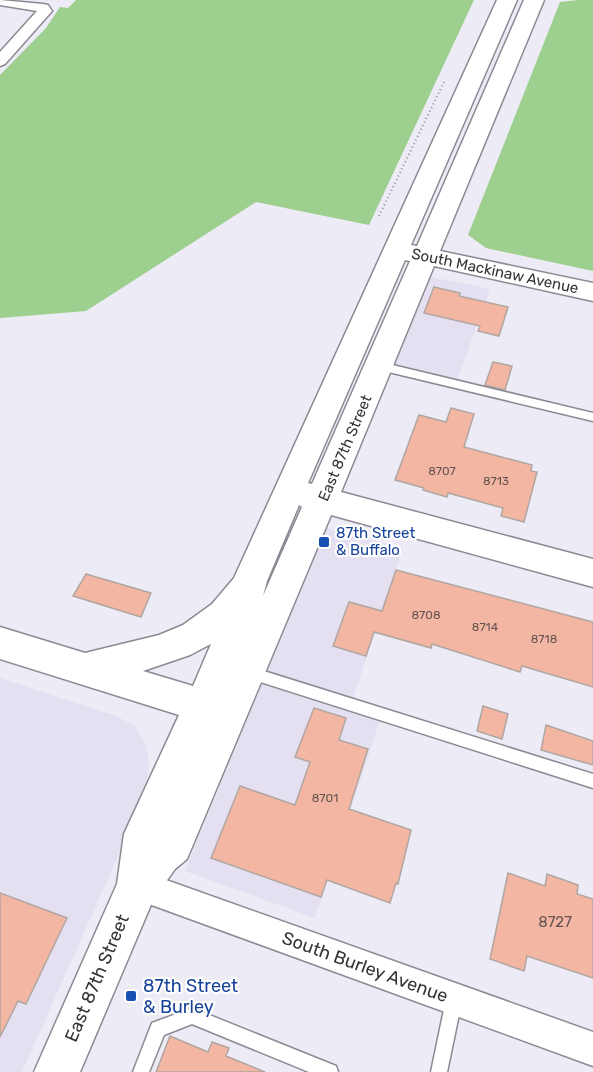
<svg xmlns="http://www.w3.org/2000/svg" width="593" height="1072" font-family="Rubik,sans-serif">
	<rect width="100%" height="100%" fill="#edebf5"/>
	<path fill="#e4e0f1" d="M 427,276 L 490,289 L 456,384 L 389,369 Z
		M 326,528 L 403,548 L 351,704 L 382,714 L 315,918 L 185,871 Z
		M 0,678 L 116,716 L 135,726 L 145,743 L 149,760 L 147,779 L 123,845 L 22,1072 L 0,1072 Z"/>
	<path fill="#9dcf8e" d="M 76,0 L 474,0 L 369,225 L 256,202 L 86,311 L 0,318 L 0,75 L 46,28 L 60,7 L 68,8 Z
		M 578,0 L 593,0 L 593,271 L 486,248 L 468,235 L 560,2 Z"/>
	<path fill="#f3b6a2" stroke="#b0a6a2" stroke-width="1.5" d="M 434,287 L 460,293 L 459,296 L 508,307 L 499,336 L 478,331 L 480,326 L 424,313 Z
		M 493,362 L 512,366 L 505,390 L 485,385 Z
		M 451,408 L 474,414 L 464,447 L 532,465 L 531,471 L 537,472 L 524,522 L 501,516 L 503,508 L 448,493 L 447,497 L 423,490 L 424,488 L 395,480 L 419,415 L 446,422 Z
		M 396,570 L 593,622 L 593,687 L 522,666 L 520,672 L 432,644 L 431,648 L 374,632 L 366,656 L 333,646 L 349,602 L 382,611 Z
		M 86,574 L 151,593 L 141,617 L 73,596 Z
		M 483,706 L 508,714 L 502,739 L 477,731 Z
		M 314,708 L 346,718 L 339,740 L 368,749 L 349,809 L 411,830 L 398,884 L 396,883 L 390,903 L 327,880 L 321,897 L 211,858 L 240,786 L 295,805 L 310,762 L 295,757 Z
		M 546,725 L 593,741 L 593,765 L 541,750 Z
		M 508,873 L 545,886 L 547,874 L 578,885 L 577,894 L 593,899 L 593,978 L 527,956 L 524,971 L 490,959 Z
		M 0,893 L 67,918 L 26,1004 L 18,1001 L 0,1037 Z
		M 170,1036 L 208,1052 L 212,1042 L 229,1048 L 226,1056 L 265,1072 L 156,1072 Z"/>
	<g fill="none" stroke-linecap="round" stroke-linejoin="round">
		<g stroke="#8b8992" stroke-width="3">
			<path id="lane" d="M 380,362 L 593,413 L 593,421 L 376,369 L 375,366 L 376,363 Z
				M 248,666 L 593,774 L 593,788 L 248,678 L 243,676 L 241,672 L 243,668 Z
				M 454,992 L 460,994 L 462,1000 L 447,1072 L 431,1072 L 446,1000 L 448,994 Z
				M 192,1008 L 336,1066 L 338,1072 L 309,1072 L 192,1024 L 164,1035 L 149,1072 L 133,1072 L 152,1023 Z"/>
		</g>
		<g stroke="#8b8992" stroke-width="3">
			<path id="street" d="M 0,0 L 43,4 L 48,5 L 52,11 L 5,64 L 0,66 L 0,52 L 37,11 L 0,5 Z
				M 138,870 L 593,1032 L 593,1066 L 127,896 L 123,885 L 127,874 Z"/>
		</g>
		<g stroke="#8b8992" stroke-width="3">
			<path id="secondary" d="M 497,0 L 517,0 L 411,245 L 417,246 L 524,0 L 544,0 L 440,251 L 593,283 L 593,301 L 434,266 L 341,492 L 593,559 L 593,587 L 331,515 L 187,859 L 175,869 L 153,900 L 80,1072 L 34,1072 L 117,884 L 124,834 L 179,715 L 0,659 L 0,627 L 85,653 L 159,635 L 183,625 L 212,604 L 234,578 ZM 405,260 L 410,261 L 312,484 L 308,483 ZM 299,505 L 302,507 L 263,596 L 267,581 ZM 211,644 L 193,686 L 143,671 L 190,655 Z"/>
		</g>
		<path stroke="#908e95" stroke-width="2" stroke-dasharray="1 3" stroke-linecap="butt" d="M 379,216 L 444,82"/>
		<use href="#lane" fill="#fff" fill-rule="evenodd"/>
		<use href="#street" fill="#fff" fill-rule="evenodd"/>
		<use href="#secondary" fill="#fff" fill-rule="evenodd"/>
	</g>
	<g fill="#1a4fb4" stroke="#fff" stroke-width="2">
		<rect x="318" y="536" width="12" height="12" rx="3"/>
		<rect x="125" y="990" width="12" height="12" rx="3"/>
	</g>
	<g text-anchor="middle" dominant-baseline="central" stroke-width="4.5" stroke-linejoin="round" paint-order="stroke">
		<g font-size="12" fill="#645451">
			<text x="442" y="471">8707</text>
			<text x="496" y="481">8713</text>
			<text x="426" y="615">8708</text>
			<text x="485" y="627">8714</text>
			<text x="544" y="639">8718</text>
			<text x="325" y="798">8701</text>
		</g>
		<g font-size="15" fill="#343336" stroke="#fff">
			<text transform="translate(495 271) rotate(12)">South Mackinaw Avenue</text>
			<text transform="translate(345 448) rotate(-67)">East 87th Street</text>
		</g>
		<g font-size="15" fill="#164399" stroke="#fff" text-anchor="start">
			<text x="336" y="533">87th Street<tspan x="336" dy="17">&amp; Buffalo</tspan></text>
		</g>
		<g font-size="15" fill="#645451">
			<text x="555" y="922">8727</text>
		</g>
		<g font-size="18" fill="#343336" stroke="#fff">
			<text transform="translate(365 967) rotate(20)">South Burley Avenue</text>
			<text transform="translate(97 978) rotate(-67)">East 87th Street</text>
		</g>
		<g font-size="18" fill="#164399" stroke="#fff" text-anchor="start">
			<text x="143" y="986">87th Street<tspan x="143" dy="21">&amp; Burley</tspan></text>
		</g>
	</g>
</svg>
